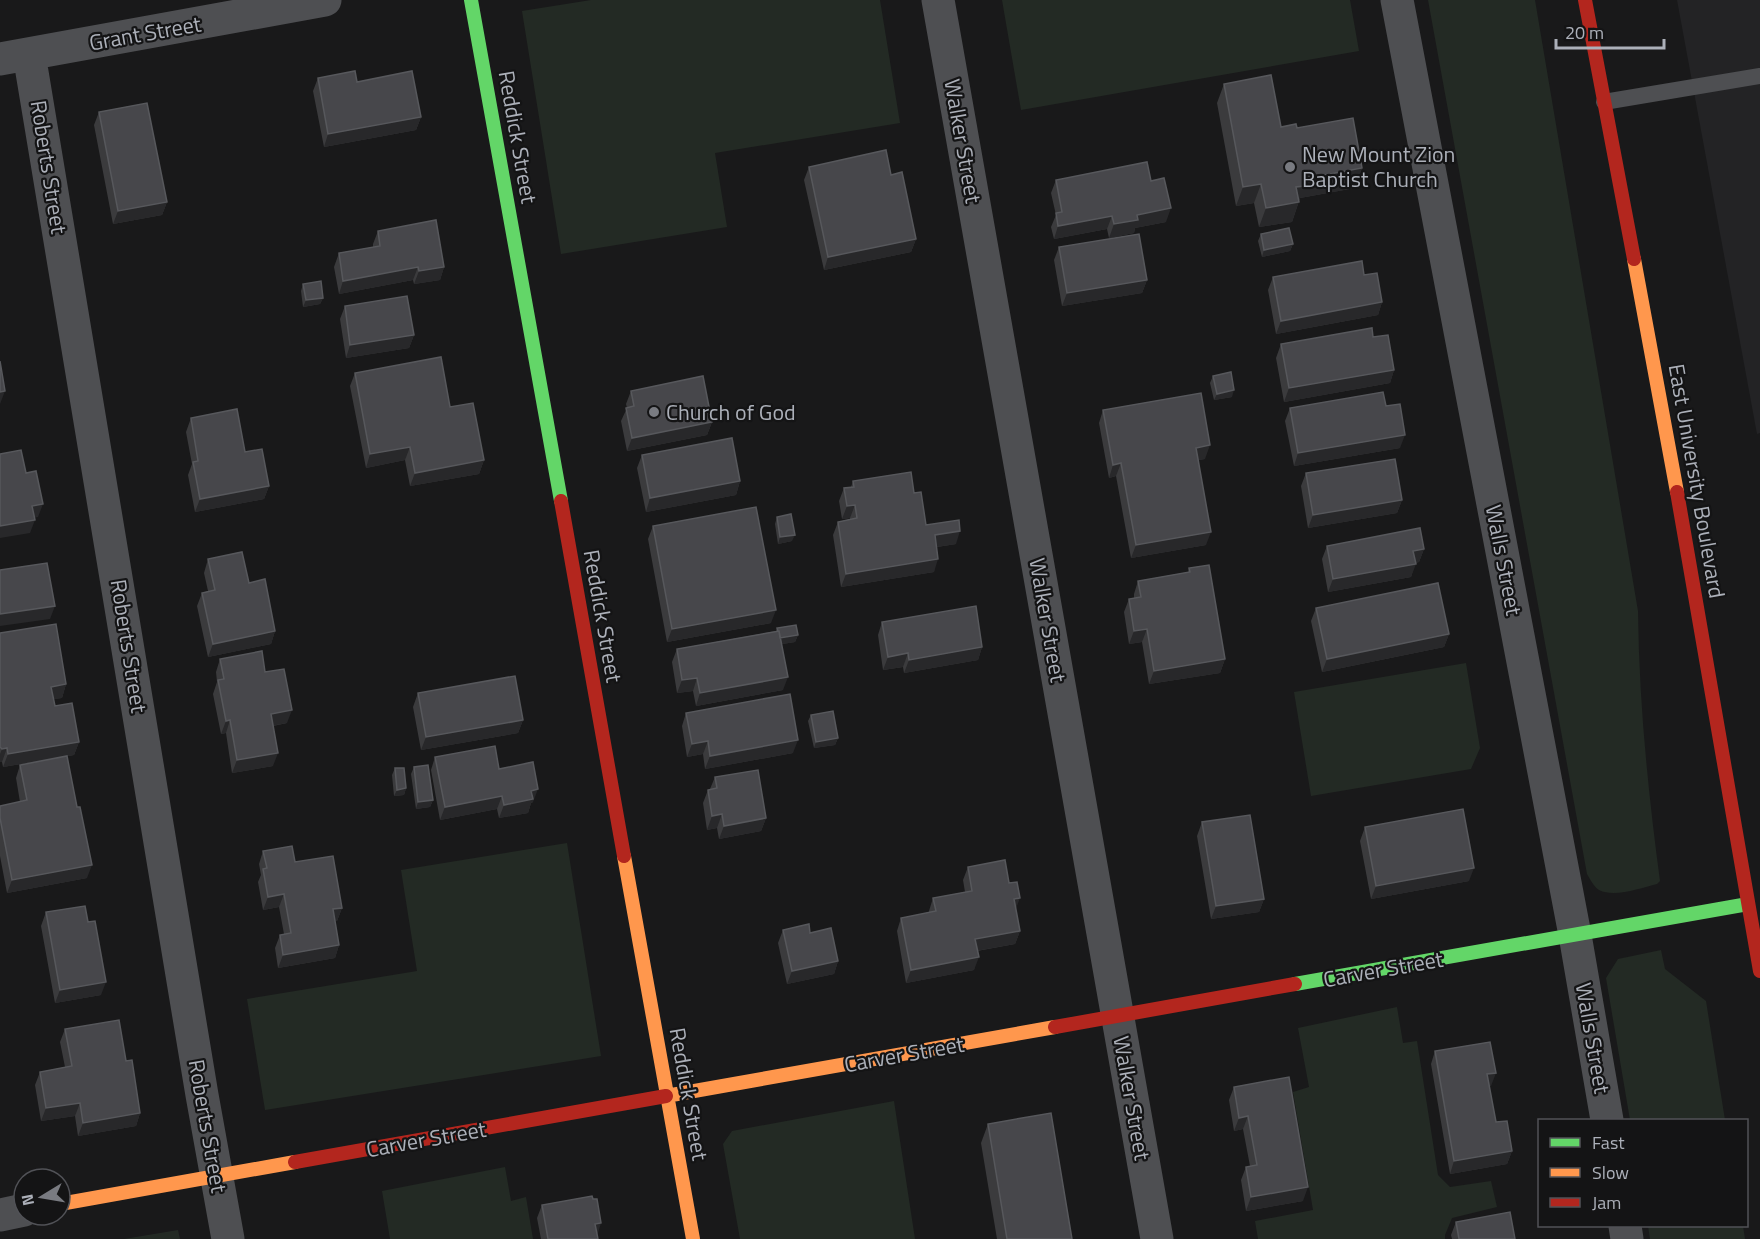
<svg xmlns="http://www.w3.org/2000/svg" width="1760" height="1239" font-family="'Titillium Web',sans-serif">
	<rect width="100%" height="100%" fill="#19191a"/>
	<path fill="#232325" d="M 1677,0 L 1760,0 L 1760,433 L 1757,434 Z"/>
	<path fill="#232a24" d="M 591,0 L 880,0 L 900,123 L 715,153 L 727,227 L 561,254 L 522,11 Z
		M 1002,0 L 1350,0 L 1359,51 L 1021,110 Z
		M 1428,0 L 1535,0 L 1638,611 C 1639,702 1648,791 1660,881 L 1657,884 C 1640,888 1615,898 1599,890 C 1594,887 1590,879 1587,874 Z
		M 1466,663 L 1480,748 L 1471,769 L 1311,796 L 1294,692 Z
		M 567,843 L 601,1056 L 265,1110 L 247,999 L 417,971 L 401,870 Z
		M 1661,950 L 1665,969 L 1706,1001 L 1725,1120 L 1630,1120 L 1606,978 L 1618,959 Z
		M 1397,1007 L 1403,1043 L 1417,1041 L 1438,1175 L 1450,1187 L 1491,1181 L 1497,1207 L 1452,1218 L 1445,1235 L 1445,1239 L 1258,1239 L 1255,1221 L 1313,1210 L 1293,1092 L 1309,1087 L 1298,1028 Z
		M 894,1101 L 915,1239 L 740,1239 L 723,1144 L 732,1131 Z
		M 505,1167 L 511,1201 L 526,1197 L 533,1239 L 390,1239 L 382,1191 Z
		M 1648,1226 L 1743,1226 L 1745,1239 L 1650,1239 Z
		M 178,1230 L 180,1239 L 124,1239 Z"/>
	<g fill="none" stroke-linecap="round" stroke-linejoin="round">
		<path stroke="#4e4f52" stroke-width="16" d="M 1604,102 L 1760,76"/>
		<path stroke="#4e4f52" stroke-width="33" d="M 938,0 L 1157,1239
			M 1397,0 L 1575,935 L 1607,1120
			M 29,54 L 202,1095 L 228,1239
			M 0,59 L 325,0
			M 0,1215 L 24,1210
			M 1625,1226 L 1627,1239"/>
		<path stroke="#63d668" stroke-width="14" d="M 471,0 L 561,501
			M 1295,984 L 1748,904"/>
		<path stroke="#ff974d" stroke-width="14" d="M 1634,259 L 1677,492
			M 624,856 L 693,1239
			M 666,1096 L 1055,1027
			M 60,1204 L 295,1162"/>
		<path stroke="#b3261e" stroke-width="14" d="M 1585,0 L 1634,259
			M 1677,492 L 1760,971
			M 561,501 L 624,856
			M 1055,1027 L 1295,984
			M 295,1162 L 666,1096"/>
	</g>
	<path fill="#3b3b3d" d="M 318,78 L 357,82 L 421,117 L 416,130 L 324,147 L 313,91 Z
		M 1224,84 L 1281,127 L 1297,128 L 1362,168 L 1355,188 L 1300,198 L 1292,222 L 1259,227 L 1254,203 L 1236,206 L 1217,103 Z
		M 99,112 L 167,202 L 162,215 L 113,224 L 94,125 Z
		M 809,167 L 891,175 L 916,239 L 911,252 L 824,270 L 804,180 Z
		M 1056,180 L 1151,181 L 1166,222 L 1135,228 L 1134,233 L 1109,238 L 1107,229 L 1054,239 L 1051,227 L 1056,215 L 1051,193 Z
		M 378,231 L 444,267 L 440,280 L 414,284 L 413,280 L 339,294 L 334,267 L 339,253 L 373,247 L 373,244 Z
		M 1261,234 L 1293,244 L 1290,251 L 1262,257 L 1258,241 Z
		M 1059,247 L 1147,280 L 1142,293 L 1062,306 L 1054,260 Z
		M 1364,275 L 1382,302 L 1378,315 L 1276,334 L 1268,290 L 1273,277 Z
		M 303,284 L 323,298 L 320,304 L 303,307 L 301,291 Z
		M 345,306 L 414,335 L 409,348 L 346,358 L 340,319 Z
		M 1373,337 L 1394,370 L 1390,383 L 1284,402 L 1276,358 L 1281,344 Z
		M 355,373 L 450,407 L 484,460 L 479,474 L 410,486 L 405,460 L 366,468 L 350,386 Z
		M 1213,376 L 1232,397 L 1214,400 L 1210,383 Z
		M 631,391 L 712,422 L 707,435 L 627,451 L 621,421 L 627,408 L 626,404 Z
		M 1386,406 L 1400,448 L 1294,466 L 1285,421 L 1290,408 Z
		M 1103,410 L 1205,459 L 1198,460 L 1206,545 L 1131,558 L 1116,476 L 1109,478 L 1099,423 Z
		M 191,418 L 269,486 L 264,499 L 195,512 L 188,475 L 192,464 L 186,432 Z
		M 642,455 L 740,481 L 736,495 L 646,512 L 637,468 Z
		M 1306,473 L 1402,500 L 1397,513 L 1308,528 L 1301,486 Z
		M 853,481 L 914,493 L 926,525 L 956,544 L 937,547 L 934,572 L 841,587 L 833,535 L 838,522 L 850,519 L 850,518 L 842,519 L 839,501 L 844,488 L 851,487 Z
		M 777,517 L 792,541 L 778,544 L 775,524 Z
		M 653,526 L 771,623 L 667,642 L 648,539 Z
		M 1327,546 L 1424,549 L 1419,562 L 1415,563 L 1411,577 L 1328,592 L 1322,559 Z
		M 208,559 L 249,583 L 275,631 L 271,644 L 208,657 L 197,606 L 202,593 L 208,591 L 204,573 Z
		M 1189,568 L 1225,659 L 1220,673 L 1149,684 L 1142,642 L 1129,644 L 1124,612 L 1129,599 L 1134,598 L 1134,594 L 1138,581 L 1188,572 Z
		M 1316,608 L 1449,634 L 1444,647 L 1322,672 L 1311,621 Z
		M 882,622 L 982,647 L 978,660 L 904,673 L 903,667 L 883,670 L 878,635 Z
		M 777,628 L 798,635 L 795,642 L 782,644 L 783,690 L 696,706 L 693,691 L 677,693 L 672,662 L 677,649 L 776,631 Z
		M 0,633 L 66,684 L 62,698 L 53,699 L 55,706 L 79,742 L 74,755 L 3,767 L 2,762 L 0,762 Z
		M 220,659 L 265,672 L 287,723 L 273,726 L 273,766 L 232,773 L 226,733 L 221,734 L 213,694 L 217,682 L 216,672 Z
		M 418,693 L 523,720 L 518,733 L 421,750 L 413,707 Z
		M 686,713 L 793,753 L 705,769 L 703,754 L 687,757 L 682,726 Z
		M 811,715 L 838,738 L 835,745 L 814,748 L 808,721 Z
		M 435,757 L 499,769 L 533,802 L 531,803 L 528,813 L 499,818 L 497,809 L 440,820 L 431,770 Z
		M 20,765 L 87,878 L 7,893 L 0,856 L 0,806 L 20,802 L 16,778 Z
		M 414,767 L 433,800 L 430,807 L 416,809 L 411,774 Z
		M 395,768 L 406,788 L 404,795 L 394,796 L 392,775 Z
		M 715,777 L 766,818 L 761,831 L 719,839 L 717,828 L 707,830 L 703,803 L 708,790 L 710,789 Z
		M 1202,822 L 1264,899 L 1259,912 L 1211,919 L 1197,836 Z
		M 1365,827 L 1469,881 L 1371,899 L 1360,841 Z
		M 263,851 L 295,862 L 342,908 L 337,921 L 335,921 L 339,945 L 335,958 L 278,968 L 275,948 L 280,935 L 284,934 L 279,907 L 263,910 L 258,882 L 261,875 L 259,864 Z
		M 968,867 L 1009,883 L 1020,931 L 1015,944 L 977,951 L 974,970 L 906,983 L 897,931 L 901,918 L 929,913 L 929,911 L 933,898 L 965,892 L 963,880 Z
		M 46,912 L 101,995 L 55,1003 L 41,926 Z
		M 783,930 L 810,933 L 838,961 L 834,974 L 787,984 L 778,943 Z
		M 65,1029 L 126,1061 L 140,1113 L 136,1126 L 78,1136 L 75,1116 L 41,1121 L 35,1085 L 40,1072 L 65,1067 L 60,1042 Z
		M 1435,1051 L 1491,1086 L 1489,1086 L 1496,1122 L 1512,1151 L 1507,1164 L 1450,1174 L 1431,1064 Z
		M 1234,1087 L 1303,1201 L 1246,1211 L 1241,1180 L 1246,1167 L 1250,1166 L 1243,1129 L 1234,1131 L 1229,1100 Z
		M 988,1124 L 1072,1239 L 997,1239 L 981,1143 Z
		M 542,1205 L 597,1235 L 598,1239 L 541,1239 L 537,1218 Z
		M 1456,1222 L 1515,1239 L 1452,1239 L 1451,1235 Z"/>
	<path fill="#28282a" d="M 421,117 L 416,130 L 324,147 L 328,134 Z
		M 1362,168 L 1355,188 L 1300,198 L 1292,222 L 1259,227 L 1266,208 L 1296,187 L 1303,179 Z
		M 1261,184 L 1254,203 L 1236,206 L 1243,187 Z
		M 167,202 L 162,215 L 113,224 L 118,211 Z
		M 1171,208 L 1166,222 L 1135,228 L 1134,233 L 1109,238 L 1114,224 L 1137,215 Z
		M 1112,216 L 1107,229 L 1054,239 L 1058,226 Z
		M 916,239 L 911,252 L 824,270 L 828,257 Z
		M 1293,244 L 1290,251 L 1262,257 L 1264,250 Z
		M 418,267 L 413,280 L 339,294 L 343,281 Z
		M 444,267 L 440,280 L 414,284 L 419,271 Z
		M 1147,280 L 1142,293 L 1062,306 L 1067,293 Z
		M 323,298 L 320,304 L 303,307 L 306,300 Z
		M 1382,302 L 1378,315 L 1276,334 L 1281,321 Z
		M 414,335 L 409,348 L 346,358 L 350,345 Z
		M 1394,370 L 1390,383 L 1284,402 L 1289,388 Z
		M 1234,390 L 1232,397 L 1214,400 L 1217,394 Z
		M 5,391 L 0,404 L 0,392 Z
		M 712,422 L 707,435 L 627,451 L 632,438 Z
		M 1405,435 L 1400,448 L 1294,466 L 1298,453 Z
		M 1210,445 L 1205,459 L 1191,461 L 1196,448 Z
		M 410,447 L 405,460 L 366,468 L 370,454 Z
		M 484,460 L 479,474 L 410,486 L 415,473 Z
		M 1121,463 L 1116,476 L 1109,478 L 1113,465 Z
		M 740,481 L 736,495 L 646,512 L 650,498 Z
		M 269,486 L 264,499 L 195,512 L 200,499 Z
		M 1402,500 L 1397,513 L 1308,528 L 1313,515 Z
		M 43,504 L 38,517 L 27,519 L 32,506 Z
		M 855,505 L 850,518 L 842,519 L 847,506 Z
		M 35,520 L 30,533 L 0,538 L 0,526 Z
		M 960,531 L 956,544 L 930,548 L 935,535 Z
		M 1211,532 L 1206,545 L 1131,558 L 1136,545 Z
		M 795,535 L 792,541 L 778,544 L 780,537 Z
		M 1424,549 L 1419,562 L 1408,565 L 1413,551 Z
		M 938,559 L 934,572 L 841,587 L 846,574 Z
		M 1416,564 L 1411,577 L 1328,592 L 1333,579 Z
		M 55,606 L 50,619 L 0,626 L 0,614 Z
		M 776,610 L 771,623 L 667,642 L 672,629 Z
		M 1147,629 L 1142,642 L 1129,644 L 1134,631 Z
		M 275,631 L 271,644 L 208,657 L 213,644 Z
		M 1449,634 L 1444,647 L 1322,672 L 1327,659 Z
		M 798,635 L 795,642 L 777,645 L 779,638 Z
		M 982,647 L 978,660 L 904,673 L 909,660 Z
		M 908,653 L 903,667 L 883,670 L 888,657 Z
		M 1225,659 L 1220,673 L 1149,684 L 1154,671 Z
		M 788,677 L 783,690 L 696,706 L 700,693 Z
		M 697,678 L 693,691 L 677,693 L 682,680 Z
		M 66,684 L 62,698 L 47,700 L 51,687 Z
		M 292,710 L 287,723 L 266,727 L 271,714 Z
		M 230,720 L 226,733 L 221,734 L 226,721 Z
		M 523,720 L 518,733 L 421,750 L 426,737 Z
		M 838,738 L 835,745 L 814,748 L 816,742 Z
		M 798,740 L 793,753 L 705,769 L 710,756 Z
		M 708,741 L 703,754 L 687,757 L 692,744 Z
		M 79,742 L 74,755 L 3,767 L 8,754 Z
		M 7,748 L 2,762 L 0,762 L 0,754 L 2,749 Z
		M 278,753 L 273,766 L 232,773 L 237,760 Z
		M 406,788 L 404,795 L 394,796 L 397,790 Z
		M 538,789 L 533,802 L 531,803 L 528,813 L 499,818 L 504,805 L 531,791 Z
		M 502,796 L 497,809 L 440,820 L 445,807 Z
		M 433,800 L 430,807 L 416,809 L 418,802 Z
		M 722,814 L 717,828 L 707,830 L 712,816 Z
		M 766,818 L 761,831 L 719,839 L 724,826 Z
		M 92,865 L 87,878 L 7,893 L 12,880 Z
		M 1474,868 L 1469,881 L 1371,899 L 1376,886 Z
		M 284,894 L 279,907 L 263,910 L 268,897 Z
		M 1020,898 L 1015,911 L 1014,899 Z
		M 1264,899 L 1259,912 L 1211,919 L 1216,906 Z
		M 342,908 L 337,921 L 328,922 L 333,909 Z
		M 1020,931 L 1015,944 L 970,952 L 975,939 Z
		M 339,945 L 335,958 L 278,968 L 283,955 Z
		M 979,957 L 974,970 L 906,983 L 911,970 Z
		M 838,961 L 834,974 L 787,984 L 792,971 Z
		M 106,982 L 101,995 L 55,1003 L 60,990 Z
		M 1496,1073 L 1491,1086 L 1482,1087 L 1487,1074 Z
		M 80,1103 L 75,1116 L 41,1121 L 46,1108 Z
		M 140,1113 L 136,1126 L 78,1136 L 83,1123 Z
		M 1248,1116 L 1243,1129 L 1234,1131 L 1239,1118 Z
		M 1512,1151 L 1507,1164 L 1450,1174 L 1454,1161 Z
		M 1308,1187 L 1303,1201 L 1246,1211 L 1251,1197 Z
		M 601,1223 L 597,1236 L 595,1224 Z"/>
	<path fill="#47474b" stroke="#57585c" stroke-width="1.5" d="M 355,71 L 357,82 L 412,71 L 421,117 L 328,134 L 318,78 Z
		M 1271,75 L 1281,127 L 1296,124 L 1297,128 L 1353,118 L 1362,168 L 1303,179 L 1304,186 L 1296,187 L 1299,202 L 1266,208 L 1261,184 L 1243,187 L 1224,84 Z
		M 147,103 L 167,202 L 118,211 L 99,112 Z
		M 886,150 L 891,175 L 902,172 L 916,239 L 828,257 L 809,167 Z
		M 1147,162 L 1151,181 L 1164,178 L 1171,208 L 1137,215 L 1138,220 L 1114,224 L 1112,216 L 1058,226 L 1056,213 L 1062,212 L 1056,180 Z
		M 436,220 L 444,267 L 419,271 L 418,267 L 343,281 L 339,253 L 380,246 L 378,231 Z
		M 1289,228 L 1293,244 L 1264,250 L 1261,234 Z
		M 1139,234 L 1147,280 L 1067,293 L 1059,247 Z
		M 1362,261 L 1364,275 L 1377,273 L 1382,302 L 1281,321 L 1273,277 Z
		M 321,281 L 323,298 L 306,300 L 303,284 Z
		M 407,296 L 414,335 L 350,345 L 345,306 Z
		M 1372,328 L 1373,337 L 1388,335 L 1394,370 L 1289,388 L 1281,344 Z
		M 441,357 L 450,407 L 473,403 L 484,460 L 415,473 L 410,447 L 370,454 L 355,373 Z
		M 0,361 L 5,391 L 0,392 Z
		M 1231,372 L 1234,390 L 1217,394 L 1213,376 Z
		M 703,376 L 712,422 L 632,438 L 626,408 L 634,406 L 631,391 Z
		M 1383,392 L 1386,406 L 1400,404 L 1405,435 L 1298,453 L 1290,408 Z
		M 1201,393 L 1210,445 L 1196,448 L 1211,532 L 1136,545 L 1121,463 L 1113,465 L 1103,410 Z
		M 237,409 L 245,452 L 262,449 L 269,486 L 200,499 L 193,462 L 198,461 L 191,418 Z
		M 732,438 L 740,481 L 650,498 L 642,455 Z
		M 21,450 L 26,473 L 36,471 L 43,504 L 32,506 L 35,520 L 0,526 L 0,454 Z
		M 1395,459 L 1402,500 L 1313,515 L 1306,473 Z
		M 911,472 L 914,493 L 921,492 L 926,525 L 959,520 L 960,531 L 935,535 L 938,559 L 846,574 L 838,522 L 857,518 L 855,505 L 847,506 L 844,488 L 854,487 L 853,481 Z
		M 756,507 L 776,610 L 672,629 L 653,526 Z
		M 791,514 L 795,535 L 780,537 L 777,517 Z
		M 1420,528 L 1424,549 L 1413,551 L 1416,564 L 1333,579 L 1327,546 Z
		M 242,552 L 249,583 L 265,579 L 275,631 L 213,644 L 202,593 L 215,590 L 208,559 Z
		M 47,563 L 55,606 L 0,614 L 0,570 Z
		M 1209,565 L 1225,659 L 1154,671 L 1147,629 L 1134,631 L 1129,599 L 1141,597 L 1138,581 L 1190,572 L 1189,568 Z
		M 1438,583 L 1449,634 L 1327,659 L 1316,608 Z
		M 976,606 L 982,647 L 909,660 L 908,653 L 888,657 L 882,622 Z
		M 56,624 L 66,684 L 51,687 L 55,706 L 72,703 L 79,742 L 8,754 L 7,748 L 2,749 L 0,747 L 0,633 Z
		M 796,625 L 798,635 L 780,638 L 779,631 L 778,631 L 777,628 Z
		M 779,631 L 788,677 L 700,693 L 697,678 L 682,680 L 677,649 Z
		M 262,651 L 265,672 L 284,669 L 292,710 L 271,714 L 278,753 L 237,760 L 230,720 L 226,721 L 218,680 L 224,679 L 220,659 Z
		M 515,676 L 523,720 L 426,737 L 418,693 Z
		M 790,694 L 798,740 L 710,756 L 708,741 L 692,744 L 686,713 Z
		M 833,711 L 838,738 L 816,742 L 811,715 Z
		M 495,746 L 499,769 L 533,762 L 538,789 L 531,791 L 533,799 L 504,805 L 502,796 L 445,807 L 435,757 Z
		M 67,756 L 77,807 L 80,807 L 92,865 L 12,880 L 0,818 L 0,806 L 27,800 L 20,765 Z
		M 428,765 L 433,800 L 418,802 L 414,767 Z
		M 395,768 L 404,768 L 406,788 L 397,790 Z
		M 758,770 L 766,818 L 724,826 L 722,814 L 712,816 L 708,790 L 717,788 L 715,777 Z
		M 1463,809 L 1474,868 L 1376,886 L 1365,827 Z
		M 1250,815 L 1264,899 L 1216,906 L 1202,822 Z
		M 292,846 L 295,862 L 333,856 L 342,908 L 333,909 L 339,945 L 283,955 L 280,935 L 291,933 L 284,894 L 268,897 L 263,869 L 267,868 L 263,851 Z
		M 1005,860 L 1009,883 L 1017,882 L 1020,898 L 1014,899 L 1020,931 L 975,939 L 979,957 L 911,970 L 901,918 L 936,911 L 933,898 L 972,891 L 968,867 Z
		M 85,906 L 88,922 L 95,921 L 106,982 L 60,990 L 46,912 Z
		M 809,924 L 810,933 L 831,928 L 838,961 L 792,971 L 783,930 Z
		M 119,1020 L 126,1061 L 132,1060 L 140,1113 L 83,1123 L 80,1103 L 46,1108 L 40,1072 L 72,1066 L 65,1029 Z
		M 1490,1042 L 1496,1073 L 1487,1074 L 1496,1122 L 1507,1121 L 1512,1151 L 1454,1161 L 1435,1051 Z
		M 1289,1077 L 1308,1187 L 1251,1197 L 1246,1167 L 1257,1165 L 1248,1116 L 1239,1118 L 1234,1087 Z
		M 1051,1113 L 1072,1239 L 1007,1239 L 988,1124 Z
		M 592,1196 L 593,1199 L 597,1199 L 601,1223 L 595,1224 L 598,1239 L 548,1239 L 542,1205 Z
		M 1510,1212 L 1515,1239 L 1459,1239 L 1456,1222 Z"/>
	<g fill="#797b81" stroke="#141415" stroke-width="2">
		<circle cx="1290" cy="167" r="6"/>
		<circle cx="654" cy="412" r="6"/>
	</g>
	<g text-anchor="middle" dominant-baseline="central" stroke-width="4.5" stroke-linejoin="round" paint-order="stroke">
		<g font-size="22" fill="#acb0b9" stroke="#141415">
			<text transform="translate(145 33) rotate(-10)">Grant Street</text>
			<text transform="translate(518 137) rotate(80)">Reddick Street</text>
			<text transform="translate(963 141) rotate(80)">Walker Street</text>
			<text transform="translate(49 167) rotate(81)">Roberts Street</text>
			<text transform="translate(1697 481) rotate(80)">East University Boulevard</text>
			<text transform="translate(1504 560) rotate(79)">Walls Street</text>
			<text transform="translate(603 616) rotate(80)">Reddick Street</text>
			<text transform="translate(1048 620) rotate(80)">Walker Street</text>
			<text transform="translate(129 646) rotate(81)">Roberts Street</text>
			<text transform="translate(1383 969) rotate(-10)">Carver Street</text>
			<text transform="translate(1593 1038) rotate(80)">Walls Street</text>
			<text transform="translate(904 1054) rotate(-10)">Carver Street</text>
			<text transform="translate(689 1094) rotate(80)">Reddick Street</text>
			<text transform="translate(1132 1098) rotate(80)">Walker Street</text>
			<text transform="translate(208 1126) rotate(80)">Roberts Street</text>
			<text transform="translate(426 1139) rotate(-10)">Carver Street</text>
		</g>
		<g font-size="22" fill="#acb0b9" stroke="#141415" text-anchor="start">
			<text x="1302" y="154">New Mount Zion<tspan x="1302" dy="25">Baptist Church</tspan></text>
			<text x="666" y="412">Church of God</text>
		</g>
	</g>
	<rect x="1538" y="1119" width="210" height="108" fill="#141415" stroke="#515257" stroke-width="1.5"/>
	<rect x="1550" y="1138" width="30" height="9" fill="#63d668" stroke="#515257" stroke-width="1.5"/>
	<text x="1592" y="1149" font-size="18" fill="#acb0b9">Fast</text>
	<rect x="1550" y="1168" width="30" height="9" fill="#ff974d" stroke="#515257" stroke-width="1.5"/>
	<text x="1592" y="1179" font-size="18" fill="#acb0b9">Slow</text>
	<rect x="1550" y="1198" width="30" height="9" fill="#b3261e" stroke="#515257" stroke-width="1.5"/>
	<text x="1592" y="1209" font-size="18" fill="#acb0b9">Jam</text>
	<g transform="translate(42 1197) rotate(259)"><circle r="28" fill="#141415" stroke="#515257" stroke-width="1.5"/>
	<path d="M0-4.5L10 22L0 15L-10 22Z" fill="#797b81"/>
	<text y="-9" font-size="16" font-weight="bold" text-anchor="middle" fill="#acb0b9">N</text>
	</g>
	<path d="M1556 39v9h108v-9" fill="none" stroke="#acb0b9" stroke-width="3"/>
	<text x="1565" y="39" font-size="18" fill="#acb0b9" stroke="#141415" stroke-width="4.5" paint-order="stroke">20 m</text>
</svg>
